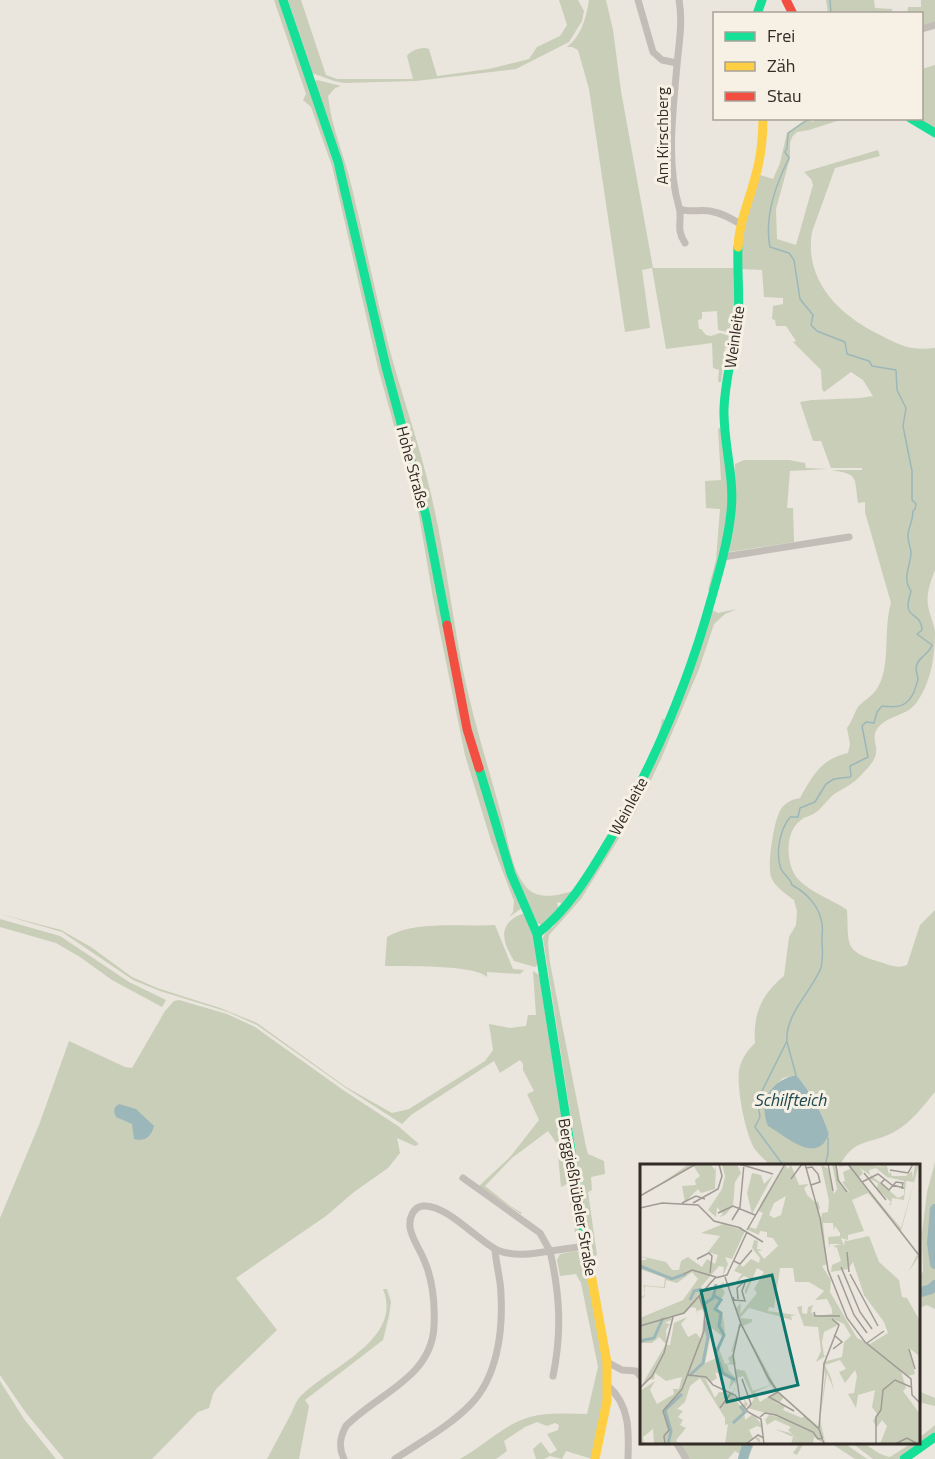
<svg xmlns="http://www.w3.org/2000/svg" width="935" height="1459" font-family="'Titillium Web',sans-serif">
	<rect width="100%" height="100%" fill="#eae5dd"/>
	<path fill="#c9ceb8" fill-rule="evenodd" d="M 274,0 L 280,0 L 343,193 L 341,195 L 343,198 L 423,516 L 458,700 L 522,908 L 509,917 L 513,912 L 514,901 L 491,841 L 465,755 L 433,598 L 419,515 L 378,368 L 332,166 L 311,107 L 303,100 L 306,94 Z
		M 288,0 L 301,0 L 326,75 L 337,79 L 413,79 L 407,56 C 410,51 422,46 429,49 L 437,76 L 489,69 L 529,59 L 537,47 L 560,36 L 567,25 L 559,0 L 578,0 L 584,11 L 582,21 L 569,42 L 516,69 L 416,81 L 344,83 L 334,81 L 312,73 Z
		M 589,0 L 606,0 L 613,30 L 621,91 L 653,268 L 734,268 L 735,304 L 731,333 L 718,330 L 717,311 L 702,312 L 702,319 L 698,320 L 699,329 L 701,329 L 706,335 L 711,336 L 720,333 L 730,336 L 728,348 L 725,348 L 721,382 L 718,382 L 719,370 L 713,368 L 712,343 L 666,349 L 652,268 L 642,270 L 650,328 L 625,332 L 589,89 L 578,50 L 572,47 L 567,47 C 582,35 586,18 589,0 Z
		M 826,0 L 874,0 L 875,8 L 892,9 L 892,13 L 828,13 Z
		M 921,0 L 935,0 L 935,23 L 922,27 L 922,14 L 907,14 L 908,7 L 921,7 Z
		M 935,65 L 935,129 L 915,119 L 922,118 L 922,69 Z
		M 317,80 L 341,86 L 335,88 L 328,96 C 331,127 345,157 352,188 C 365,242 376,297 390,351 C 402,395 417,438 428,482 C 443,541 450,601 461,660 C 471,713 487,762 501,814 C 508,837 510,867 526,887 C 536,900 559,896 572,891 C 584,877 593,860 602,844 C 622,812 657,756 662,719 L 666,720 L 627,806 L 567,902 L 562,905 L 560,902 L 557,903 L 559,911 L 542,925 L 537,923 L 514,872 L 471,727 L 430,514 L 389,364 L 315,82 Z
		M 806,119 L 810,119 L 812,122 L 817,119 L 843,119 L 809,130 L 797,132 L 792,137 L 790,143 L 790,158 L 776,209 L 777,239 L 796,245 L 813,185 L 811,179 L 804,172 L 878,150 L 880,156 L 835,168 L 812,232 C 804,280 838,314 878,334 C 900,345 909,351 935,348 L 935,570 C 931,580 926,594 928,605 C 929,614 934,623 935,632 C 935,656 931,682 917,702 C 908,716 887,715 877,729 C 873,735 875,741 876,747 C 878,758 869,767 862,774 C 854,784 843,788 833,795 C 826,801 821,810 813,814 C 810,816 804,817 801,820 C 784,832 786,864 797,878 C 810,893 832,899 847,910 C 849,945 843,951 880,962 C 890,965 897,969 907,965 L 920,925 L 935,910 L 935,1092 C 923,1106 911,1123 894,1132 C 870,1145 855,1137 840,1165 L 770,1165 C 765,1160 758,1154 754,1148 C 745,1132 735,1083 740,1066 C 743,1056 748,1050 755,1043 C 753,1014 761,995 784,976 L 789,937 L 796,925 L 797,911 L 794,900 C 787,895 774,886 771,877 C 767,865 774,819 781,809 C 786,802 793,799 800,798 C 813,775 821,759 848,753 L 850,744 L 847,728 C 852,722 854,713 858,707 C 864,700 873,696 878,687 C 891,665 883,629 891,603 L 865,512 L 865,502 L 858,503 C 854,476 859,475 832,470 L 862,470 L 862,468 L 831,468 L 821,441 L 813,441 L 800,402 L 812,400 L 860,398 L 873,396 L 863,380 L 851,372 L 824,392 L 822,389 L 821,370 L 793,342 L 796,341 L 786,326 L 776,326 L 775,320 L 772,319 L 773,306 L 783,304 L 783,298 L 764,297 L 762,270 L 742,269 L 742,235 L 760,175 L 773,179 L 780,163 L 787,133 ZM 796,1075 C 811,1092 822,1113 829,1134 L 826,1141 L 815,1148 L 789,1139 L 780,1133 L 771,1089 L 783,1078 Z
		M 718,428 L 721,429 L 729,466 L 728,517 L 711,591 L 708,590 L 716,560 L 720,509 L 706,508 L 705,481 L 721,480 Z
		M 744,460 L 789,460 L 805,463 L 806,468 L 828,469 L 790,471 L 787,508 L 793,508 L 794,542 L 729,552 L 735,464 Z
		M 737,609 L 725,614 L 714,624 L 699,669 L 661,759 L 636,811 L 581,899 L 549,935 L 548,944 L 550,963 L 586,1147 L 588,1154 L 604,1161 L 605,1174 L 591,1177 L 592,1190 L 588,1192 L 597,1255 L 595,1256 L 592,1255 L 543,938 L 546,931 L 553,927 L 631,808 L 712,610 L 718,613 Z
		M 0,914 L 61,930 L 91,947 L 132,977 L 157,988 L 220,1008 L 257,1023 L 346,1087 L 392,1113 L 409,1109 L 485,1061 L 493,1050 L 489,1024 L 510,1028 L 526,1026 L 528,1015 L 536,1015 L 533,971 L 539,975 L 580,1232 L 575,1232 L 567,1184 L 561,1187 L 557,1144 L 548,1131 L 512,1158 L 485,1186 L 509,1205 L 522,1213 L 521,1214 L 479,1186 L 510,1157 L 539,1120 L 527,1094 L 534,1091 L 523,1070 L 523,1064 L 520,1060 L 500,1073 L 494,1061 L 411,1115 L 402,1124 L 346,1088 L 257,1025 L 228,1012 L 160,991 L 133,980 L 62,932 Z
		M 522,914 L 526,915 L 533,935 L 538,964 L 535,967 L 514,961 C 502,941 497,924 522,914 Z
		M 0,919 L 60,936 L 129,982 L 166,1000 L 162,1007 L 112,980 L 80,957 L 56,943 L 0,927 Z
		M 495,925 L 513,969 L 524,970 L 520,974 L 487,972 L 487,977 C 473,964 406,967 385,966 L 387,937 C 414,920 463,927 495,925 Z
		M 179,1000 L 227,1014 L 255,1027 L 343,1090 L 398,1126 L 419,1144 L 415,1146 L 397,1138 L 400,1153 L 388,1168 L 354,1192 L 326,1216 L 236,1278 L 277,1330 L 217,1388 L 213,1394 L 209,1408 L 198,1412 L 152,1459 L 64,1459 L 26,1413 L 0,1375 L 0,1218 L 39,1125 L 69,1041 L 125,1067 L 132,1068 L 165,1011 L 174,1001 Z
		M 935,1162 L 935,1309 L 927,1305 L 919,1308 L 919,1278 L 923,1271 L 922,1233 L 927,1192 Z
		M 576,1251 L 582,1254 L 585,1261 L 580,1263 L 580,1265 L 586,1265 L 604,1363 L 603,1401 L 592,1459 L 566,1451 L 562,1459 L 550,1456 L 544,1459 L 536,1459 L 533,1449 L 541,1442 L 550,1454 L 557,1450 L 547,1434 L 558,1430 L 559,1425 L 555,1423 L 547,1426 L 537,1422 L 525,1427 L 504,1441 L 507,1451 L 496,1459 L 460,1459 C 482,1447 506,1423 530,1417 C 548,1412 569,1414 587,1414 L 598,1367 L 581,1283 L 576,1274 L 560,1276 L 557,1260 L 560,1254 Z
		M 383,1289 L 387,1289 L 391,1302 L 389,1316 L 383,1340 L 305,1400 L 309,1406 L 299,1459 L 267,1459 C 275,1444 283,1429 291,1414 C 294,1408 295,1403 299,1398 C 326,1368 404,1341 383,1289 Z
		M 0,1381 L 24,1419 L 56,1459 L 0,1459 Z
		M 918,1391 L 935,1398 L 935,1406 L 919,1402 Z
		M 935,1425 L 935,1432 L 898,1459 L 873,1459 L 852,1443 C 872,1442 871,1453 890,1457 L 912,1443 L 918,1442 L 919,1438 Z
		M 678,1443 L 755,1443 L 747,1459 L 735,1451 L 728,1459 L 689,1459 Z
		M 800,1443 L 844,1443 L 867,1459 L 855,1459 L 832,1444 L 811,1443 L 802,1446 L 797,1455 L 793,1453 Z"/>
	<path fill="#9cb7b9" d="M 796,1075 C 811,1092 822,1113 829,1134 C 817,1166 786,1136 768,1126 C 758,1101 770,1081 796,1075 Z
		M 119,1104 L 136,1109 L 154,1126 C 151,1137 145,1142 134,1139 L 132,1124 L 116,1117 L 114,1112 L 115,1107 Z"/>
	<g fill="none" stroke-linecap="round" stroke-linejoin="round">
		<path stroke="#9cb7b9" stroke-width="1.5" d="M 830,0 L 831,14
			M 787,1042 L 796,1075
			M 783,1165 L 755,1127 L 760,1117 L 758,1104 L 759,1097 L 787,1041 C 785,1015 810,993 820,970 C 824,961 822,948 822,938 C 822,934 823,929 822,924 C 820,907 807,893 792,885 C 790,878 784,875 781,869 C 775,853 780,830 790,817 L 798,817 L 800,808 L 815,802 L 826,784 L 834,779 L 850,777 L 851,776 L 850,766 L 868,757 L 862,726 L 866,722 L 874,723 L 877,712 L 882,706 C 898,708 907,707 914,692 C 915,687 918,683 918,678 C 917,675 916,672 916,668 C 917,657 929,655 932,645 L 917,634 L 922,630 C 922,615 908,617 908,606 C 908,601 910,595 911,591 C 902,578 910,568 911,553 C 911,547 907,541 908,534 C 909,525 913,522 913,511 L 915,509 L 916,504 L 912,500 L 912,471 L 903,426 L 906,408 L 897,390 L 896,370 L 872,366 L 869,361 L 847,354 L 845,342 L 817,331 L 811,325 L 813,315 L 800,299 L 794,260 L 789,253 L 770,247 C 764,218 776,184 789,158 L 785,152 L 787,148 L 788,133 L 809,119
			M 825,1165 L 828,1154 L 828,1138"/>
		<path stroke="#9cb7b9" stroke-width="10" d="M 935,1209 L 932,1243 L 935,1264
			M 918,1293 L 931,1289 L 935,1285
			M 743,1459 L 748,1442"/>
		<path stroke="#c2bdb7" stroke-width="7" d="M 638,0 L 653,52 L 662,60 L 677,63
			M 679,0 C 683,22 679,42 677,65 C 673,111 666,163 679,207 C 683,220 675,228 685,243
			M 922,29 L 935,25
			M 680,209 C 690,213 700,209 710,211 C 722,213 732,219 742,225
			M 723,557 L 849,537
			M 463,1178 L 540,1233 L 550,1251 L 586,1246
			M 607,1362 L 622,1370 L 636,1371 L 641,1377
			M 608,1386 C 630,1405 629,1432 628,1459
			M 676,1442 L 686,1459
			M 344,1459 C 338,1447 340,1437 346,1426 C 377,1394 431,1378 434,1327 C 435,1306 433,1280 424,1260 C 420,1249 411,1238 410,1227 C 409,1218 413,1207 423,1206 C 446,1204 477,1240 497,1250 C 514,1257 533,1254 550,1251 C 560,1295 562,1332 553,1376
			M 395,1459 C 420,1442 450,1426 471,1404 C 497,1377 503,1332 501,1295 C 501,1280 496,1265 495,1249"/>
		<path stroke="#16e098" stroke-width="9" d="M 283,0 L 338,162 L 386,367 L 426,516 L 447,625
			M 757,14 L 762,0
			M 910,118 L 935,133
			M 479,768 L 511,874 L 537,934 L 587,1252
			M 537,934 C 570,908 590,873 611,838 C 654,763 688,684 711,600 C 719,572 728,542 731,512 C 735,477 723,443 724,409 C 725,378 734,349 738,319 C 740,295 737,271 738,247
			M 904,1459 L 935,1437"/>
		<path stroke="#ffcf43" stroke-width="9" d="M 738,247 C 739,223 749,201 755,178 C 761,158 763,139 763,118
			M 587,1252 L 607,1362 L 607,1401 L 595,1459"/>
		<path stroke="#f24e42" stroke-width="9" d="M 786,0 L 793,14
			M 447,625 L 467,729 L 479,768"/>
	</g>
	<g text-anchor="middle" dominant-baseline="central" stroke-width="6" stroke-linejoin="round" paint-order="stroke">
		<g font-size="16" fill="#322b26" stroke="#f7f0e4">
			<text transform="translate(662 136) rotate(-90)">Am Kirschberg</text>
			<text transform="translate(734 337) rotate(-82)">Weinleite</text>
			<text transform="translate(413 467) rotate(75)">Hohe Straße</text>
			<text transform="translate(628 806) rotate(-62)">Weinleite</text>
			<text transform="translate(578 1197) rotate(80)">Berggießhübeler Straße</text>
		</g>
		<g font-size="18" font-style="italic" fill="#1f4950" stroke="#f7f0e4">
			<text x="790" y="1099">Schilfteich</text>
		</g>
	</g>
	<g transform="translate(640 1164)">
		<rect width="280" height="280" fill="#eae5dd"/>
		<path d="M 49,0 L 70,0 L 75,6 L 76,2 L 75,25 L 61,29 L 58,25 L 45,38 L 42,22 L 56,21 L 55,16 L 60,12 L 53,1 L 19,21 L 0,15 L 19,21 ZM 82,0 L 97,0 L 101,9 L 95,18 L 93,42 L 85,51 L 79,53 L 83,50 L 77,43 L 76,53 L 68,46 L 82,25 L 85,12 ZM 181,0 L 188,5 L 194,30 L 197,25 L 192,0 L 196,0 L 201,22 L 210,29 L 202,18 L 205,17 L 203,8 L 210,5 L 209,1 L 199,3 L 199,0 L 227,0 L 246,4 L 235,0 L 238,0 L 247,2 L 249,11 L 250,7 L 252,12 L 266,12 L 272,7 L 273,15 L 275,0 L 279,0 L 261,67 L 280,91 L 269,107 L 277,91 L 276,86 L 228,29 L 212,36 L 224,67 L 208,71 L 208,76 L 201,74 L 204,82 L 205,76 L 207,77 L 229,72 L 239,98 L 259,116 L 262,133 L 267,134 L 280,157 L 280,203 L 278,191 L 269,184 L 275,210 L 268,212 L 261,207 L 266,224 L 263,227 L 280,250 L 280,280 L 240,280 L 247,262 L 242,256 L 237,263 L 233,257 L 237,250 L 232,243 L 235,226 L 218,231 L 216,244 L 208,230 L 214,229 L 217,212 L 215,206 L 205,219 L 199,208 L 206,205 L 200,196 L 185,201 L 191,214 L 194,226 L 187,209 L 180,255 L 185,278 L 189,280 L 184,280 L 184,274 L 181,278 L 174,273 L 173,280 L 151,280 L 153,273 L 135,265 L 150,269 L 159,277 L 148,266 L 151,263 L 135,256 L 127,261 L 125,256 L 129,251 L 144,254 L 108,244 L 114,235 L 103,212 L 97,214 L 93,230 L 100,242 L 105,239 L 103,234 L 108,240 L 104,245 L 105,256 L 113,250 L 121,260 L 122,264 L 117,262 L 109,266 L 113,274 L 115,273 L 119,274 L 121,280 L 115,274 L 107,280 L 85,280 L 88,260 L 85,261 L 85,254 L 60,214 L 50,222 L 45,238 L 37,245 L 43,247 L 38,253 L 43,256 L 40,261 L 46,264 L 36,276 L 38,280 L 14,280 L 13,265 L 3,273 L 4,280 L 0,280 L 0,227 L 15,217 L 10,226 L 17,240 L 34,230 L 33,225 L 39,225 L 42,213 L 26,217 L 15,209 L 14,215 L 8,216 L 0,224 L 26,180 L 19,173 L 12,179 L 0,179 L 0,154 L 43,136 L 58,115 L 52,108 L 37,119 L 26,116 L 25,124 L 5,122 L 5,131 L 4,133 L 2,134 L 0,137 L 1,134 L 5,130 L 4,122 L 0,121 L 24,123 L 25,114 L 0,105 L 0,97 L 8,95 L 0,92 L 26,98 L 32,106 L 39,106 L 41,97 L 48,93 L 62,103 L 67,95 L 75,100 L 78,91 L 68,88 L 80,72 L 61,69 L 83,60 L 105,67 L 92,95 L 85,93 L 88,100 L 83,112 L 84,103 L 79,102 L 60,124 L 65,125 L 72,115 L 67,125 L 74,128 L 83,118 L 84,119 L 81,123 L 85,128 L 77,144 L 83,152 L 85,170 L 79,185 L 85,200 L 90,199 L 88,194 L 94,189 L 96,201 L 87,200 L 89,207 L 96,214 L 96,205 L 105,207 L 113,227 L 130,221 L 102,163 L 99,164 L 93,187 L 91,188 L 100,159 L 87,121 L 93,122 L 102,110 L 94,107 L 99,100 L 103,103 L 111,95 L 119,99 L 120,94 L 112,84 L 114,76 L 118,77 L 117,85 L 123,86 L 118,87 L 124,95 L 138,82 L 133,74 L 127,73 L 127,68 L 120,67 L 119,71 L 108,66 L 109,63 L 116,65 L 123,49 L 119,47 L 121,39 L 145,1 L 148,5 L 151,1 L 159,21 L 169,20 L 164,24 L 167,31 L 176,39 L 178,37 L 180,44 L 178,47 L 182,68 L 181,55 L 182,49 L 188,48 L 189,37 ZM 220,4 L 230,11 L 229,6 L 236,4 L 247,13 L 264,17 L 264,31 L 258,34 L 231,11 L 230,15 L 238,19 L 237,25 L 251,38 L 249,41 L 251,41 L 252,34 L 264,36 L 266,17 L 274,18 L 261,64 L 224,20 L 219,13 L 223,9 ZM 146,32 L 141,51 L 134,54 L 129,51 L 134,39 ZM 183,59 L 193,59 L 194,67 L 195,62 L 200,69 L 200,72 L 188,73 L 189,84 L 190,80 L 202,80 L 193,82 L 197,84 L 201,97 L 192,101 L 191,108 L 208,105 L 213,98 L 224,131 L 244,158 L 248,169 L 230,180 L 217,174 L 190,128 L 191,116 L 182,102 L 187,100 ZM 117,104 L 124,108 L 114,125 L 117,129 L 100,150 L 101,140 L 97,138 L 100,140 L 96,144 L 89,124 L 104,112 L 110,115 L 105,126 L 105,129 L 106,130 ZM 140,104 L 153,104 L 155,118 L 169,118 L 184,127 L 175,136 L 187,135 L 192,145 L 192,150 L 175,152 L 171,148 L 173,141 L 168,143 L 167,150 L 162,149 L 162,142 L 157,143 L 164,162 L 178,163 L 181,187 L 176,198 L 189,190 L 184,192 L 182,178 L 184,168 L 200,160 L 193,155 L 204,160 L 211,172 L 204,178 L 202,193 L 183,198 L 185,212 L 179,263 L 138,227 L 103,162 L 112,158 L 112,155 L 100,154 L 109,144 L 152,156 L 151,152 L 156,151 L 128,147 L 129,143 L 134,144 ZM 51,143 L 56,144 L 58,156 L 57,147 L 62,145 L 64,150 L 61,175 L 56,169 L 48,173 L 41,160 L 47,153 L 34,159 L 30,181 L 27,181 L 26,166 L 30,160 L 25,159 L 33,155 L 26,153 L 44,150 ZM 72,164 L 83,173 L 76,184 L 77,194 L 65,199 ZM 75,208 L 91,215 L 89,225 L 95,217 L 95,225 L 86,236 L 90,229 L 79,228 L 75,234 L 67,218 L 65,213 L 71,218 L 77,214 ZM 131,221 L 136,228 L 120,238 L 115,228 ZM 144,233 L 164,252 L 162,254 L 143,246 L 145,242 L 133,238 L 139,239 ZM 112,9 L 121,11 L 124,20 L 133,11 L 112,50 L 107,29 Z" fill="#c9ceb8" fill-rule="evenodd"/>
		<path fill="none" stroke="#9cb7b9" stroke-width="3" d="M 0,102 L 32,115 L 45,110M 73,131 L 81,136 L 75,145 L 81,149 L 79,162 L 84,171 L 76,189 L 83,209 L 95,216M 50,136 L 54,127 L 62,125M 66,147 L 64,140 L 73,134 L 76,120M 0,177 L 14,174 L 23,154M 49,212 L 63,199 L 68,173 L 65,157M 93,259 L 105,248 L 100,242M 28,280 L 31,267 L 25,246 L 42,230"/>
		<path fill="none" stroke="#a09b94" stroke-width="1.5" d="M 99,0 L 133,10M 165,0 L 180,54 L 188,106 L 207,154 L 225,178 L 271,215 L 272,231 L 281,240M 188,0 L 193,27M 196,0 L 198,16 L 207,28M 208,0 L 278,90M 166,4 L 172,3 L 178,10 L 180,18 L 171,21M 250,6 L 268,9 L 273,0M 224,9 L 246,36M 151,15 L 162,0M 245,15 L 241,19 L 249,26 L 256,18 L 263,19 L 262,25M 222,18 L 238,10 L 252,21 L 264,24M 0,32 L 56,0M 42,39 L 56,32 L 65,35M 53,39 L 78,25 L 82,12 L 79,0M 0,44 L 22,39 L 58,41 L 74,57 L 101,64M 78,49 L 93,42 L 115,51M 92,56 L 100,43 L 104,0M 98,63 L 123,78M 107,66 L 145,0M 207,88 L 209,108M 57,95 L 69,89 L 72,92 L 70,109M 94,97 L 100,100 L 112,86M 201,103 L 220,148 L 232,165M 44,110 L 52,106 L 76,113M 210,110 L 238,162M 198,111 L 214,151 L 227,169M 85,113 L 101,160 L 129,215 L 138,228 L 179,265 L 184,280M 93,133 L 94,136 L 105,137 L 102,127 L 106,116 L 97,124 L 98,135M 174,148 L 175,152 L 200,152M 0,162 L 44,149 L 75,114 L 87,111 L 107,68M 227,179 L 244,167M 193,185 L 202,178 L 194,171M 269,185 L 275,205M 48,211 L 66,213 L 73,221 L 95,231 L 108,248 L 121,255 L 124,280M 102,215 L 111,240 L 107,245M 0,224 L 12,212 L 24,189 L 33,153M 138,228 L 129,233 L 154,247M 100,236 L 93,192 L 100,160M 80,244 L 91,229M 120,253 L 125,249 L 136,251 L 173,268 L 178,275 L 183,274M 179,264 L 184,200 L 199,161 L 192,155M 25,280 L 24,272 L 29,266 L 23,247 L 42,225 L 64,167 L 65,148 L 59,132M 106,280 L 118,271 L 124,274M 236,280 L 236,253 L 241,246 L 243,226 L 255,216 L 271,223M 255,280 L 267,274 L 278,280"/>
		<path fill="#0f766e" fill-opacity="0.15" stroke="#0f766e" stroke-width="3" d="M 132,111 L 158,221 L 87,238 L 61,127 Z"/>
		<rect width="280" height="280" fill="none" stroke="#322b26" stroke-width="3"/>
	</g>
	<rect x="713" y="12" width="210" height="108" fill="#f7f0e4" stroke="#a8a198" stroke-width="1.5"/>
	<rect x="725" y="32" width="30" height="9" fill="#16e098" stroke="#a8a198" stroke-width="1.5"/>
	<text x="767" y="42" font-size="18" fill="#322b26">Frei</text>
	<rect x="725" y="62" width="30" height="9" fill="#ffcf43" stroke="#a8a198" stroke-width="1.5"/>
	<text x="767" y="72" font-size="18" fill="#322b26">Zäh</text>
	<rect x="725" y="92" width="30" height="9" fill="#f24e42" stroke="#a8a198" stroke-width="1.5"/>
	<text x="767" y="102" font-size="18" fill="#322b26">Stau</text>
</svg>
